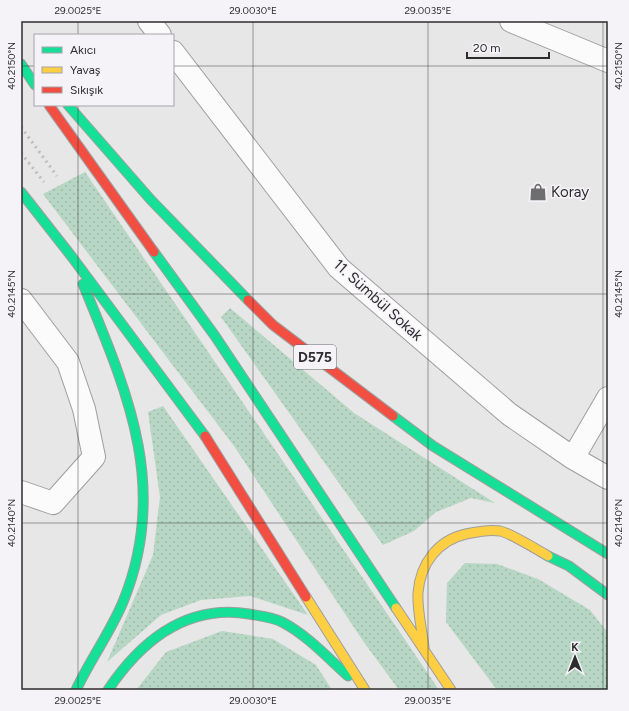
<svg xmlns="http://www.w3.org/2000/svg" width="629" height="711" font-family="Figtree,sans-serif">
	<defs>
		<pattern id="green-dots" width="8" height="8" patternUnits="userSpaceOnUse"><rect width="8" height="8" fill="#b7d6c4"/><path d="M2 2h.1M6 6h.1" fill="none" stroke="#9eb8a9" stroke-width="1.8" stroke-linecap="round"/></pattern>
	</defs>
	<rect width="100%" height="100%" fill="#e8e7e8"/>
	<path fill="url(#green-dots)" d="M 85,172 L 399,631 L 439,690 L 399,690 L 363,641 L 234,446 L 43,194 Z
		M 230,308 L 354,413 L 495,503 L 471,498 L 436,512 L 414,531 L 383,545 L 221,317 Z
		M 163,406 L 308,615 L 250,596 L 201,600 L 161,615 L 107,662 L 153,555 L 160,497 L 148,412 Z
		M 465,563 L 497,564 L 538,579 L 590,610 L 608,633 L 608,690 L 497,690 L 446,622 L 447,583 Z
		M 222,631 L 273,639 L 316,665 L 332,690 L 136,690 L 166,652 Z"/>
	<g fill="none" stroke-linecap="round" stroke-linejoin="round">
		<g stroke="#9e9d9f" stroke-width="24">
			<path id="street" d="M 149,21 L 160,35
				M 511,21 L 608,61
				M 173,52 L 339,268 L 509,414 L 573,458 L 608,478
				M 21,300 L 68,362 L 84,409 L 94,457 L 53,503 L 21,492
				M 573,458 L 608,398"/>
		</g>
		<g stroke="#9e9d9f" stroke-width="11">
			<path id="fast" d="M 21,64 L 35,85
				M 68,105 L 151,200 L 248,300
				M 21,192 L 72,257 L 205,436
				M 154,252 L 215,336 L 396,608
				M 393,416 L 433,446 L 608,554
				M 548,556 L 569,566 L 608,595
				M 76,690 C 90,660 110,633 123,602 C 170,487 127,391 83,284
				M 108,690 C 141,641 187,604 249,614 C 260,616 272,617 282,622 C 307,635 327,657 348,676"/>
		</g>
		<g stroke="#9e9d9f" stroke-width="11">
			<path id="slow" d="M 306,597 L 365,690
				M 396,608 L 451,690
				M 424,647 C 422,630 417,610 418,593 C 420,564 438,540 466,534 C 476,532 489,529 500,531 C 509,533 538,550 548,556"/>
		</g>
		<g stroke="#9e9d9f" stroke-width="11">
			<path id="jam" d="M 49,105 L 154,252
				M 248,300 L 273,325 L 393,416
				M 205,436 L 306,597"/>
		</g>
		<use href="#street" stroke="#fcfbfc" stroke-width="22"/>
		<use href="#fast" stroke="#16e098" stroke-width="9"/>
		<use href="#slow" stroke="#ffcf43" stroke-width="9"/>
		<use href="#jam" stroke="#f24e42" stroke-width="9"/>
		<path stroke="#bdbcbd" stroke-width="3" stroke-dasharray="2 4" stroke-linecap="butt" d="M 21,127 L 57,176
			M 21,153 L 44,182"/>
	</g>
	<path fill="none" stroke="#2d2c2e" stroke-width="1" stroke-opacity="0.45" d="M 78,21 L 78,35M 253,21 L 253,690M 428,21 L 428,690M 603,21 L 603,690M 21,66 L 35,66M 173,66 L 608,66M 78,105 L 78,690M 21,294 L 608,294M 21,523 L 608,523"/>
	<defs>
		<g id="shop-bare" transform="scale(1.38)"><path d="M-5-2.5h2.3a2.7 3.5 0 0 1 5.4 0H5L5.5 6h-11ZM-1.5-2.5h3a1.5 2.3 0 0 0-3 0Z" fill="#6e6d6f" stroke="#f5f3f7" stroke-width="2.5" paint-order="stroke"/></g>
	</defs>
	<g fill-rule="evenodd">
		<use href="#shop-bare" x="538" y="192"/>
	</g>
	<g text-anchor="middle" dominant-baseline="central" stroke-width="3" stroke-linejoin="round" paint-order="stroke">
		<rect fill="#f5f3f7" stroke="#69686a" stroke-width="1" x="294" y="345" width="42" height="24" rx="3"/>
		<g font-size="14" font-weight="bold" fill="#2d2c2e">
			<text x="315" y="357">D575</text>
		</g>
		<g font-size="15" fill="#2d2c2e" stroke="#f5f3f7" text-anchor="start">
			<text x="551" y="192">Koray</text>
		</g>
		<g font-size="15" fill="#2d2c2e" stroke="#f5f3f7">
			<text transform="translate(378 300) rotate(42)">11. Sümbül Sokak</text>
		</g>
	</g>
	<rect width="629" height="711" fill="none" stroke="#f5f3f7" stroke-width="44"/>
	<rect x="34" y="34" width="140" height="72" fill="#f5f3f7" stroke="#a5a3a7"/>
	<rect x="42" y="47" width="20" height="6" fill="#16e098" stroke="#a5a3a7"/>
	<text x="70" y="54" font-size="12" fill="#2d2c2e">Akıcı</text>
	<rect x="42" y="67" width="20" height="6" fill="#ffcf43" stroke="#a5a3a7"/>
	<text x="70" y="74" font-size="12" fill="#2d2c2e">Yavaş</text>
	<rect x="42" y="87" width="20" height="6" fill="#f24e42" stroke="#a5a3a7"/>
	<text x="70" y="94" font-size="12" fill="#2d2c2e">Sıkışık</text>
	<g transform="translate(575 657)" stroke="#f5f3f7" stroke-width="3" paint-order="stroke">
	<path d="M0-3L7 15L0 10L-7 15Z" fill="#2d2c2e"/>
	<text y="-6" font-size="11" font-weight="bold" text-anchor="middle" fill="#2d2c2e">K</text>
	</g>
	<path d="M467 52v6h82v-6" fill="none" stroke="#2d2c2e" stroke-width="2"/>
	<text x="473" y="52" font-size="12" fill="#2d2c2e" stroke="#f5f3f7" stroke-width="3" paint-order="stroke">20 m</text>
	<rect x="22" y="22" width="585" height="667" fill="none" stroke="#2d2c2e" stroke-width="1.5"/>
	<g font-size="10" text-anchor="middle" fill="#2d2c2e">
		<text x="78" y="14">29.0025°E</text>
		<text x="253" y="14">29.0030°E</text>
		<text x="428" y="14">29.0035°E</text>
		<text transform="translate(11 66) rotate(-90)" y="4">40.2150°N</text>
		<text transform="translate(618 66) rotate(-90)" y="4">40.2150°N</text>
		<text transform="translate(11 294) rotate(-90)" y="4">40.2145°N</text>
		<text transform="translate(618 294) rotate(-90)" y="4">40.2145°N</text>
		<text transform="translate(11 523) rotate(-90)" y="4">40.2140°N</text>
		<text transform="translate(618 523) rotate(-90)" y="4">40.2140°N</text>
		<text x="78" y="704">29.0025°E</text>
		<text x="253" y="704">29.0030°E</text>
		<text x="428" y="704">29.0035°E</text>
	</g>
</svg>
